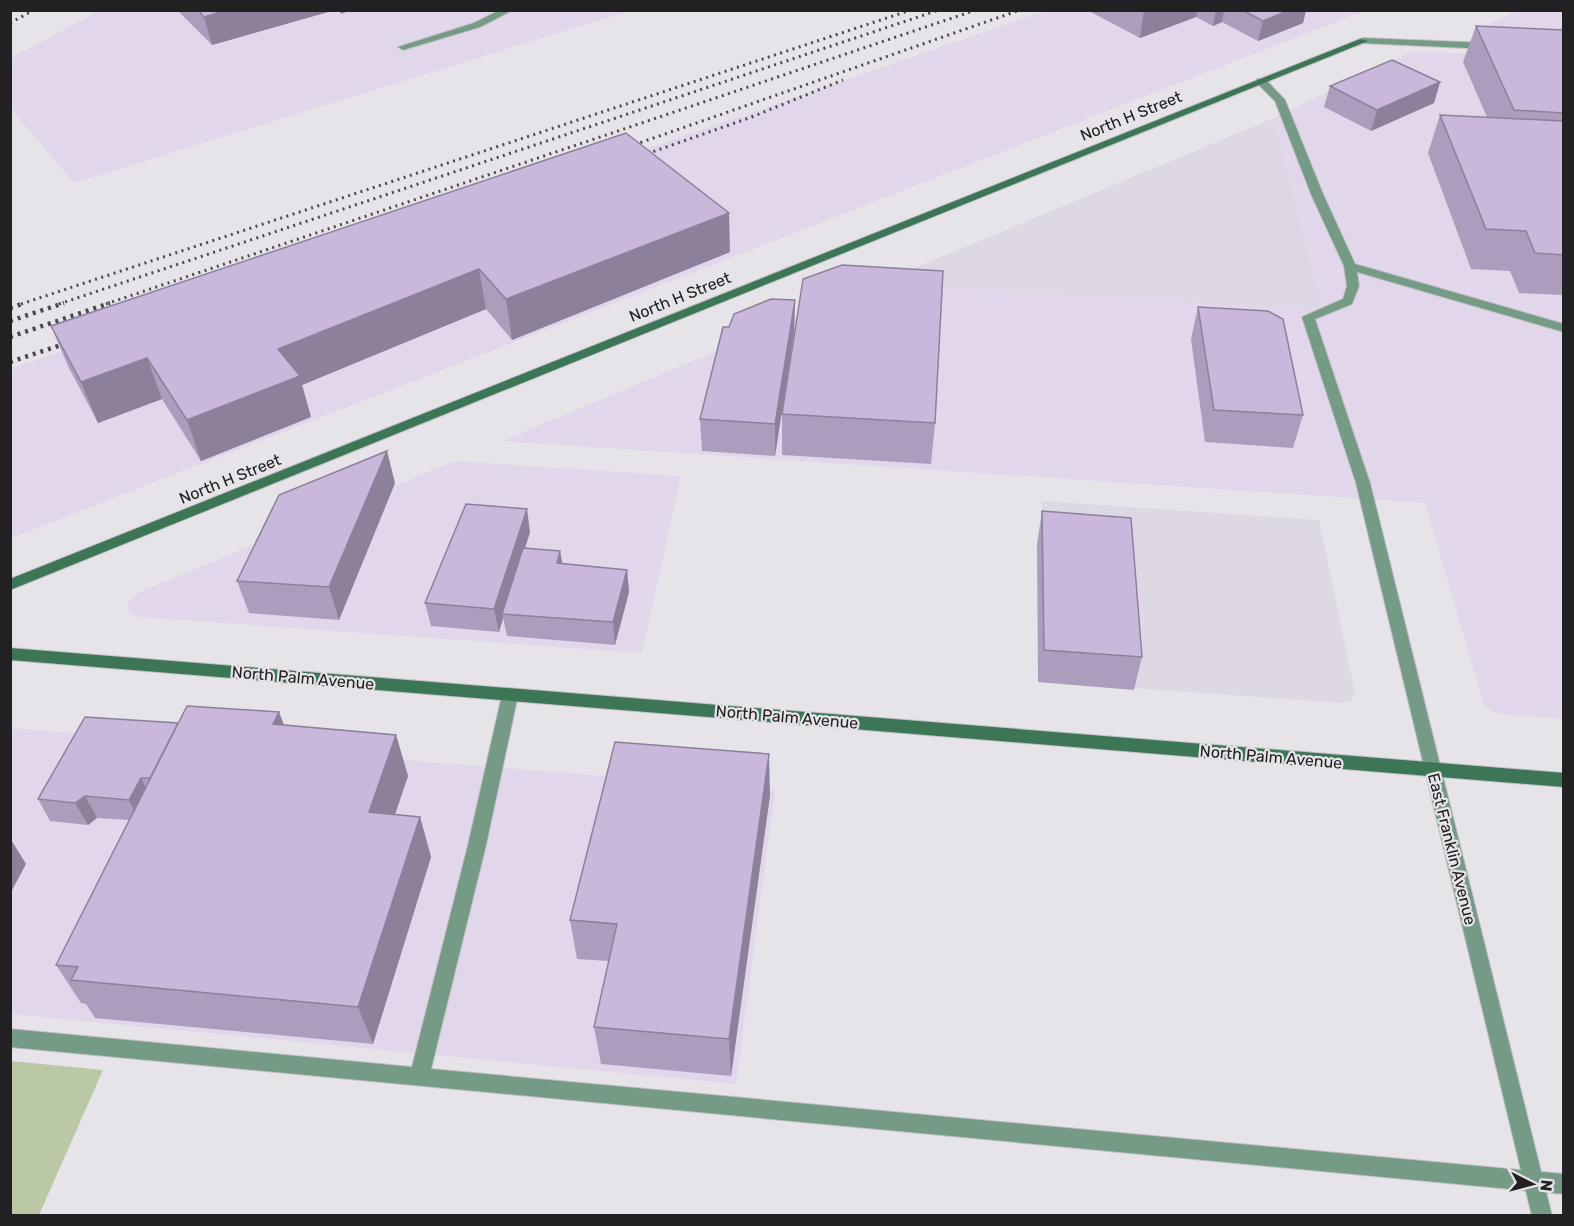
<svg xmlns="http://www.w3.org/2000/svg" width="1574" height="1226" font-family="Rubik,sans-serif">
	<rect width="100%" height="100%" fill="#e6e4e9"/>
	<path fill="#ded8e5" d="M 1274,118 L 1323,309 L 879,283 Z
		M 1042,501 L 1319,520 L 1355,692 L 1352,700 L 1343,703 L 1047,682 Z"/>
	<path fill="#e2d6eb" d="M 98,11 L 629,11 L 74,183 L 11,109 L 10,59 Z
		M 1045,11 L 1364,11 L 11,538 L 10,369 Z
		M 1516,11 L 1563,11 L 1563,35 L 1473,31 Z
		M 1413,51 L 1563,59 L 1563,719 L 1500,714 L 1491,711 L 1484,705 L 1425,503 L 502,441 L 879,283 L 1323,309 L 1274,118 Z
		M 455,461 L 681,476 L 642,653 L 139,617 L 130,613 L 127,605 L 132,598 L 140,592 Z
		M 10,728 L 775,790 L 736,1084 L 11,1014 Z"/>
	<path fill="#bbc8a5" d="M 11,1061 L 103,1070 L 39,1215 L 11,1215 Z"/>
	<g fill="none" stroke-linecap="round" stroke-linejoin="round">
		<g stroke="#c3c1c5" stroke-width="2">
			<path id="service" d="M 500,10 L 513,10 L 480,27 L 403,50 L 398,47 L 474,23 Z
				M 1257,79 L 1265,79 L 1285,100 L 1323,194 L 1355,264 L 1564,324 L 1564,332 L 1357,272 L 1359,286 L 1352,304 L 1315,319 L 1370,483 L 1363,488 L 1356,483 L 1302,317 L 1343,299 L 1347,286 L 1344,266 L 1311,194 L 1275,101 L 1257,83 Z
				M 510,689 L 516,691 L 518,695 L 486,845 L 431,1069 L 1564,1174 L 1564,1194 L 10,1047 L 10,1029 L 412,1067 L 468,845 L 502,695 L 504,691 Z"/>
		</g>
		<g stroke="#c3c1c5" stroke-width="2">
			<path id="minor" d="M 1363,38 L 1489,43 L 1494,46 L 1489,49 L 1360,43 L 1360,39 Z
				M 1363,478 L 1370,483 L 1552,1216 L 1532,1216 L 1356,483 Z"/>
		</g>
		<g stroke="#c3c1c5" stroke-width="2">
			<path id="secondary" d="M 1360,39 L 1368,41 L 10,590 L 10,579 Z
				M 10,648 L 1564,773 L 1564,787 L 10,660 Z"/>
		</g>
		<use href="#service" fill="#759a85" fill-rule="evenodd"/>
		<use href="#minor" fill="#759a85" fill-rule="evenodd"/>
		<use href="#secondary" fill="#3c7657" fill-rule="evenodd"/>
		<path stroke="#4b494c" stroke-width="3" stroke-dasharray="2 4.5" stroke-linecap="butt" d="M 10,23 L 34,10
			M 622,149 L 1020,10
			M 635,158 L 749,118 L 843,80
			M 21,304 L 911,10
			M 59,304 L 939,10
			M 106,304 L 976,10"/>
		<path stroke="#4b494c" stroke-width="4.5" stroke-dasharray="3 5" stroke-linecap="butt" d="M 10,308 L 25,303
			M 10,321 L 64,303
			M 10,337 L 110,303
			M 10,362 L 76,340"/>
	</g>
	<path fill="#ad9dbd" d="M 177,10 L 327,10 L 328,12 L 212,45 Z
		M 1087,10 L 1306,10 L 1303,23 L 1258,41 L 1222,22 L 1213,26 L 1196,17 L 1140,38 Z
		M 1476,26 L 1563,30 L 1563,295 L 1519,293 L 1510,271 L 1471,269 L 1428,153 L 1440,115 L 1487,117 L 1463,62 Z
		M 1440,82 L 1434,103 L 1371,131 L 1324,107 L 1330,86 Z
		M 626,133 L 730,252 L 512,340 L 486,309 L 302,385 L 311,417 L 201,461 L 162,399 L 98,423 L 68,366 L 51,326 Z
		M 795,300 L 794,332 L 775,456 L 702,451 L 700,419 L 729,327 Z
		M 1198,307 L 1303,415 L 1293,448 L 1205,442 L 1191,339 Z
		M 782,414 L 935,423 L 931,464 L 782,455 Z
		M 395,483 L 339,620 L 249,613 L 237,581 Z
		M 1042,511 L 1142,657 L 1134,690 L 1038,682 L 1037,544 Z
		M 530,532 L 525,548 L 560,551 L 562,564 L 627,570 L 629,592 L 615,645 L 507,636 L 503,618 L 499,632 L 431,626 L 425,603 Z
		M 279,712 L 284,725 L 396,735 L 408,776 L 395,815 L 420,817 L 431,857 L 373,1044 L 95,1018 L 86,1004 L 81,1003 L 56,965 L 129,820 L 97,818 L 88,825 L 50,821 L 38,799 L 178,723 Z
		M 770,795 L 731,1076 L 601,1064 L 594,1027 L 609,961 L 577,959 L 570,920 Z"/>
	<path fill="#8d809a" d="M 227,10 L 327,10 L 328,12 L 212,45 L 204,17 Z
		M 340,10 L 352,10 L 341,14 Z
		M 1144,10 L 1198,10 L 1196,17 L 1140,38 Z
		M 1216,10 L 1224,10 L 1222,22 L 1213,26 Z
		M 1290,10 L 1306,10 L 1303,23 L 1258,41 L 1263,21 Z
		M 1440,82 L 1434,103 L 1371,131 L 1377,110 Z
		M 729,213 L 730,252 L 512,340 L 506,299 Z
		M 479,269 L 486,309 L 302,385 L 311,417 L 201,461 L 187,420 L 278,349 Z
		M 795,300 L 794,332 L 775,456 L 775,424 Z
		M 147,358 L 162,399 L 98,423 L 81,382 Z
		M 387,451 L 395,483 L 339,620 L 329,587 Z
		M 527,509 L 530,532 L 504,614 L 502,614 L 503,618 L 499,632 L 494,609 Z
		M 560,551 L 564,573 L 557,563 Z
		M 627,570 L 629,592 L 615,645 L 613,622 Z
		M 279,712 L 294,753 L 273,724 Z
		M 396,735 L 408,776 L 382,852 L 369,812 Z
		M 769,754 L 770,795 L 731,1076 L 729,1039 Z
		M 141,778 L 152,800 L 140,822 L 129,800 Z
		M 85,796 L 97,818 L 88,825 L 75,803 Z
		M 420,817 L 431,857 L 373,1044 L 358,1007 Z
		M 10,838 L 26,864 L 10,894 Z"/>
	<path fill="#c9b7dc" stroke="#8d809a" stroke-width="1.5" d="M 198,10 L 227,10 L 204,17 Z
		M 1242,10 L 1290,10 L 1263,21 Z
		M 1476,26 L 1563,30 L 1563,113 L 1514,110 Z
		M 1392,60 L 1440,82 L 1377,110 L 1330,86 Z
		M 1440,115 L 1563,121 L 1563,255 L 1535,253 L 1526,231 L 1486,229 Z
		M 626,133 L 729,213 L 506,299 L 479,269 L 278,349 L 300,376 L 187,420 L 147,358 L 81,382 L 51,326 Z
		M 842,265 L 943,271 L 935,423 L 782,414 L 803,279 Z
		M 771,299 L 795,300 L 775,424 L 700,419 L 723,327 L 729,327 L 734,314 Z
		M 1198,307 L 1268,311 L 1283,319 L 1303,415 L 1214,410 Z
		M 387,451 L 329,587 L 237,581 L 279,495 Z
		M 466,504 L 527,509 L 494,609 L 425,603 Z
		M 1042,511 L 1131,518 L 1142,657 L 1044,650 Z
		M 523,548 L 560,551 L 557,563 L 627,570 L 613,622 L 502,614 Z
		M 187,706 L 279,712 L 273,724 L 396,735 L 369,812 L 420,817 L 358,1007 L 71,980 L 78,967 L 56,965 Z
		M 85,717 L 178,723 L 150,778 L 141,778 L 129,800 L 85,796 L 75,803 L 38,799 Z
		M 615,742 L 769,754 L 729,1039 L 594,1027 L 617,924 L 570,920 Z"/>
	<g text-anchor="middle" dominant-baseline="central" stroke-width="4.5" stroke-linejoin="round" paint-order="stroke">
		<g font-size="16" fill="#212022" stroke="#e6e4e9">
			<text transform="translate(1131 116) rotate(-22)">North H Street</text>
			<text transform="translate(680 297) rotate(-22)">North H Street</text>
			<text transform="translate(230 479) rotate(-22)">North H Street</text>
			<text transform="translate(303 678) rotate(5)">North Palm Avenue</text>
			<text transform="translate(787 717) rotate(5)">North Palm Avenue</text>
			<text transform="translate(1271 757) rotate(5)">North Palm Avenue</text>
			<text transform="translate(1452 849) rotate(76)">East Franklin Avenue</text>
		</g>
	</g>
	<rect width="1574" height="1226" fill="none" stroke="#212022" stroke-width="24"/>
	<g transform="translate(1532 1184) rotate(96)" stroke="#e6e4e9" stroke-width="4.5" paint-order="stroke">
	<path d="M0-4.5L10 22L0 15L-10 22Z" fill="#212022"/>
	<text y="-9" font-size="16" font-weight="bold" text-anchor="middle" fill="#212022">N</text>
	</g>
</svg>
